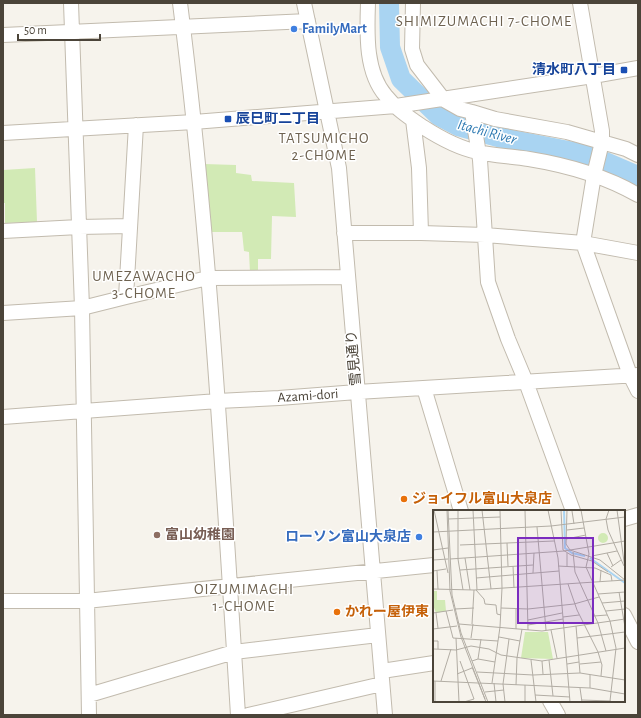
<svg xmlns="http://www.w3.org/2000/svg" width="641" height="718" font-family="'Alegreya Sans','Noto Sans JP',sans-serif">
	<rect width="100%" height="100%" fill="#f6f3ec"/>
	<path fill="#d2eab5" d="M 204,164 L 236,165 L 236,173 L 251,175 L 252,181 L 294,183 L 296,217 L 272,216 L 271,259 L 258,259 L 258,273 L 250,273 L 249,252 L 244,251 L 242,232 L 210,232 Z
		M 35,168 L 37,222 L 5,223 L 5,203 L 3,203 L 3,170 Z"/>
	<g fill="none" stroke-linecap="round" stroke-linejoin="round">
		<path stroke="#a9d4f2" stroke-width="20" d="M 389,3 L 390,47 L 401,79 L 439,116 L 458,126 L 502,138 L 589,155 L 638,176"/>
		<g stroke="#c2bbae" stroke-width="16">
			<path id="minor" d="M 71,3 L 82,308 L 89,715
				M 180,3 C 210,239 223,477 238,715
				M 304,3 L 339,168 L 385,715
				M 368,3 C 367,33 365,72 386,96 C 396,109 410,118 423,127 C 440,138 458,148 478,152 C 494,156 512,156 529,159 C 566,165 605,176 638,195
				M 413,3 L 412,49 L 417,65 L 444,100 L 460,109 L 472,112 L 495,119 L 567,132 L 626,149 L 638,155
				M 580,3 L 602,131 L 602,142 L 594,175 L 583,243 L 630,375 L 638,391
				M 3,35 L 308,21
				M 472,112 L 480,160 L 488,282 L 508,339 L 526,382 L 573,511
				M 413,120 L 419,168 L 421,233
				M 3,133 L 194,122 L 396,106 L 593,76 L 638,68
				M 3,231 L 79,227 L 130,226
				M 344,233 L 421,233 L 485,235 L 583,243 L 638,253
				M 126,297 L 136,125
				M 3,313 L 82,308 L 126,297 L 208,278 L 347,277
				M 424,388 L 461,511
				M 3,417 L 218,401 L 279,398 L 357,392 L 638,375
				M 624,519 L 638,515
				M 3,601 L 86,601 L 434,565
				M 624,615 L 638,642
				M 382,671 L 434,663
				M 89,695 L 234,652 L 378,635
				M 550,701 L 558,715
				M 248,715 L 382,684"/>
		</g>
		<use href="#minor" stroke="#fff" stroke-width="14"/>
	</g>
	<g fill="#3f7fe0" stroke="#fff" stroke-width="1.5">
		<circle cx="294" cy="29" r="4"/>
		<circle cx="419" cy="537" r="4"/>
	</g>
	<g fill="#1a4fb4" stroke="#fff" stroke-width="1.5">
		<rect x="620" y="66" width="8" height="8" rx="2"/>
		<rect x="224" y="115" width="8" height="8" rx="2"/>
	</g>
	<g fill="#e8710a" stroke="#fff" stroke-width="1.5">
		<circle cx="404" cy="499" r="4"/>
		<circle cx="337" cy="612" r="4"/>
	</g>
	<circle fill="#8d6e63" stroke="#fff" stroke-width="1.5" cx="157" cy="535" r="4"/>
	<g text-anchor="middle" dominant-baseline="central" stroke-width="3" stroke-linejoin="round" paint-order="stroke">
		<g font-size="14" font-weight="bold" fill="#366cbe" stroke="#fff" text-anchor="start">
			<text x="302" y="29">FamilyMart</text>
			<text x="411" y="537" text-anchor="end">ローソン富山大泉店</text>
		</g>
		<g font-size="14" font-weight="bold" fill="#164399" stroke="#fff" text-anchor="end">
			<text x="616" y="70">清水町八丁目</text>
			<text x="236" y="119" text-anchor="start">辰巳町二丁目</text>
		</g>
		<g font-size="14" fill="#4b4439" stroke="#fff">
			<text transform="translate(354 358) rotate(-95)">雪見通り</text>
			<text transform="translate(308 396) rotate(-4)">Azami-dori</text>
		</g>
		<g font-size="14" font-weight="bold" fill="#c56008" stroke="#fff" text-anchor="start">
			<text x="412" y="499">ジョイフル富山大泉店</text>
			<text x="345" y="612">かれー屋伊東</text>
		</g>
		<g font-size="14" font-weight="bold" fill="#785e54" stroke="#fff" text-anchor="start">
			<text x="165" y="535">富山幼稚園</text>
		</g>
		<g font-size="15" letter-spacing="1" fill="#6e6250" stroke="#fff">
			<text x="484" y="21">SHIMIZUMACHI 7-CHOME</text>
			<text x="324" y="138">TATSUMICHO<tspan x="324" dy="17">2-CHOME</tspan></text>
			<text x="144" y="276">UMEZAWACHO<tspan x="144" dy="17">3-CHOME</tspan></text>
			<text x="244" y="589">OIZUMIMACHI<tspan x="244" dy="17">1-CHOME</tspan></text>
		</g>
		<g font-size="15" font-style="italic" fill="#2e7ab2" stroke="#fff">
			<text transform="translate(487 132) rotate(15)">Itachi River</text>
		</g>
	</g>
	<g transform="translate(433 510)">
		<rect width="192" height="192" fill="#f6f3ec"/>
		<path d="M165 28a5 5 0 1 1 10 0a5 5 0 1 1-10 0ZM 0,81 L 4,81 L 4,90 L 12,90 L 13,101 L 3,103 L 0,95 ZM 92,122 L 115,122 L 120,149 L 88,148 Z" fill="#d2eab5"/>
		<path fill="none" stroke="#a9d4f2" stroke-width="2" d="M 131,0 L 132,38 L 139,43 L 152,46M 157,48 L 192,73"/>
		<path fill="none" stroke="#b2ada4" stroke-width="1" d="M 1,0 L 15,63M 14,0 L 17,81 L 28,127 L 53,192M 15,0 L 19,85 L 28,123 L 55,192M 25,0 L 25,49 L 30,80M 40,0 L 44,80M 49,0 L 58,79M 92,0 L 95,120M 115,0 L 125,48 L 137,192M 128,0 L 130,40 L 138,45 L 159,51 L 175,62M 134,0 L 133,34 L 137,40 L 167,50 L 192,70M 148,0 L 156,44 L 153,57 L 177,111 L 183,138 L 177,191M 176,0 L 173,9 L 175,20 L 191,56M 184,0 L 192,59M 139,1 L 141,14M 15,9 L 67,7M 104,17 L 113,120M 134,20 L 151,18M 0,22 L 118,16 L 192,7M 133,29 L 153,25M 74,33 L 75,56M 27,35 L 121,31M 0,40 L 15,38M 140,42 L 142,62 L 165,113 L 173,141M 134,43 L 134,56M 174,43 L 180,56M 159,46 L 184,41M 32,48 L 37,80M 17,49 L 131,41 L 192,31M 0,50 L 15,49M 80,56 L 81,78M 125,56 L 162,58 L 178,65 L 179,71M 178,57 L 188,50M 27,60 L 100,55M 0,61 L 13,59M 4,61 L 5,79M 100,63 L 101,43M 43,68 L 126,61M 167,72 L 168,60M 135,74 L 144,100 L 165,142 L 169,155 L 168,166M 0,79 L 41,80 L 192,70M 43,80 L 51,89 L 52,94 L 63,95 L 64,104 L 68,105M 186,82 L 192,117M 165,84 L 192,82M 169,93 L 192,91M 68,98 L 95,99 L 141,94 L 166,87M 22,99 L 41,98M 13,101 L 20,128 L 65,131M 173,101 L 192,99M 0,103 L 20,100M 3,103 L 5,118M 161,106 L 174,105M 130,107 L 146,105M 95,110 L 129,103M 26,114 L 109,121 L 192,109M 39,114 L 41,80M 95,115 L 130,109M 143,116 L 147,163M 0,119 L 24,116M 83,119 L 83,99M 118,120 L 124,148M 66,127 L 87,131M 23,128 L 26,192M 38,128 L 40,114M 144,128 L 192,122M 0,131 L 5,131 L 5,139M 1,139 L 23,140 L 38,136 L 56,139 L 68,145 L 109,151 L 192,138M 45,149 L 48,129M 98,150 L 103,192M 116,150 L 120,186M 27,151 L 41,189 L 31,192M 39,151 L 45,149 L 62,152M 109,151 L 110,164M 0,152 L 0,119M 134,154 L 146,152M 147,154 L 168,152M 39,157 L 52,189M 44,162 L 100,165 L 147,163 L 192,170M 24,164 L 39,158M 157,165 L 157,178M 0,171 L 157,178 L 192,184M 2,171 L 2,192M 8,171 L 18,139M 59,173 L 67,117 L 69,78 L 67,0M 61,173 L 63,192M 83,175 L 84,148 L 89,119M 92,175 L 92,192M 147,178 L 149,192M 52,182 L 71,180M 102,185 L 137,187M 148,190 L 178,191M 72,192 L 70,174 L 76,129"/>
		<path fill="#7b2cbf" fill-opacity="0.15" stroke="#7b2cbf" stroke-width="2" d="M 85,28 L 160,28 L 160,113 L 85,113 Z"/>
		<rect width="192" height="192" fill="none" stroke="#4b4439" stroke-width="2"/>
	</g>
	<rect width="641" height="718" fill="none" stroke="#4b4439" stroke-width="8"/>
	<path d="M18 34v6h82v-6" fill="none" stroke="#4b4439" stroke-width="2"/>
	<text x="24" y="34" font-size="12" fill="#4b4439" stroke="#ffffff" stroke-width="3" paint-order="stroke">50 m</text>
</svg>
